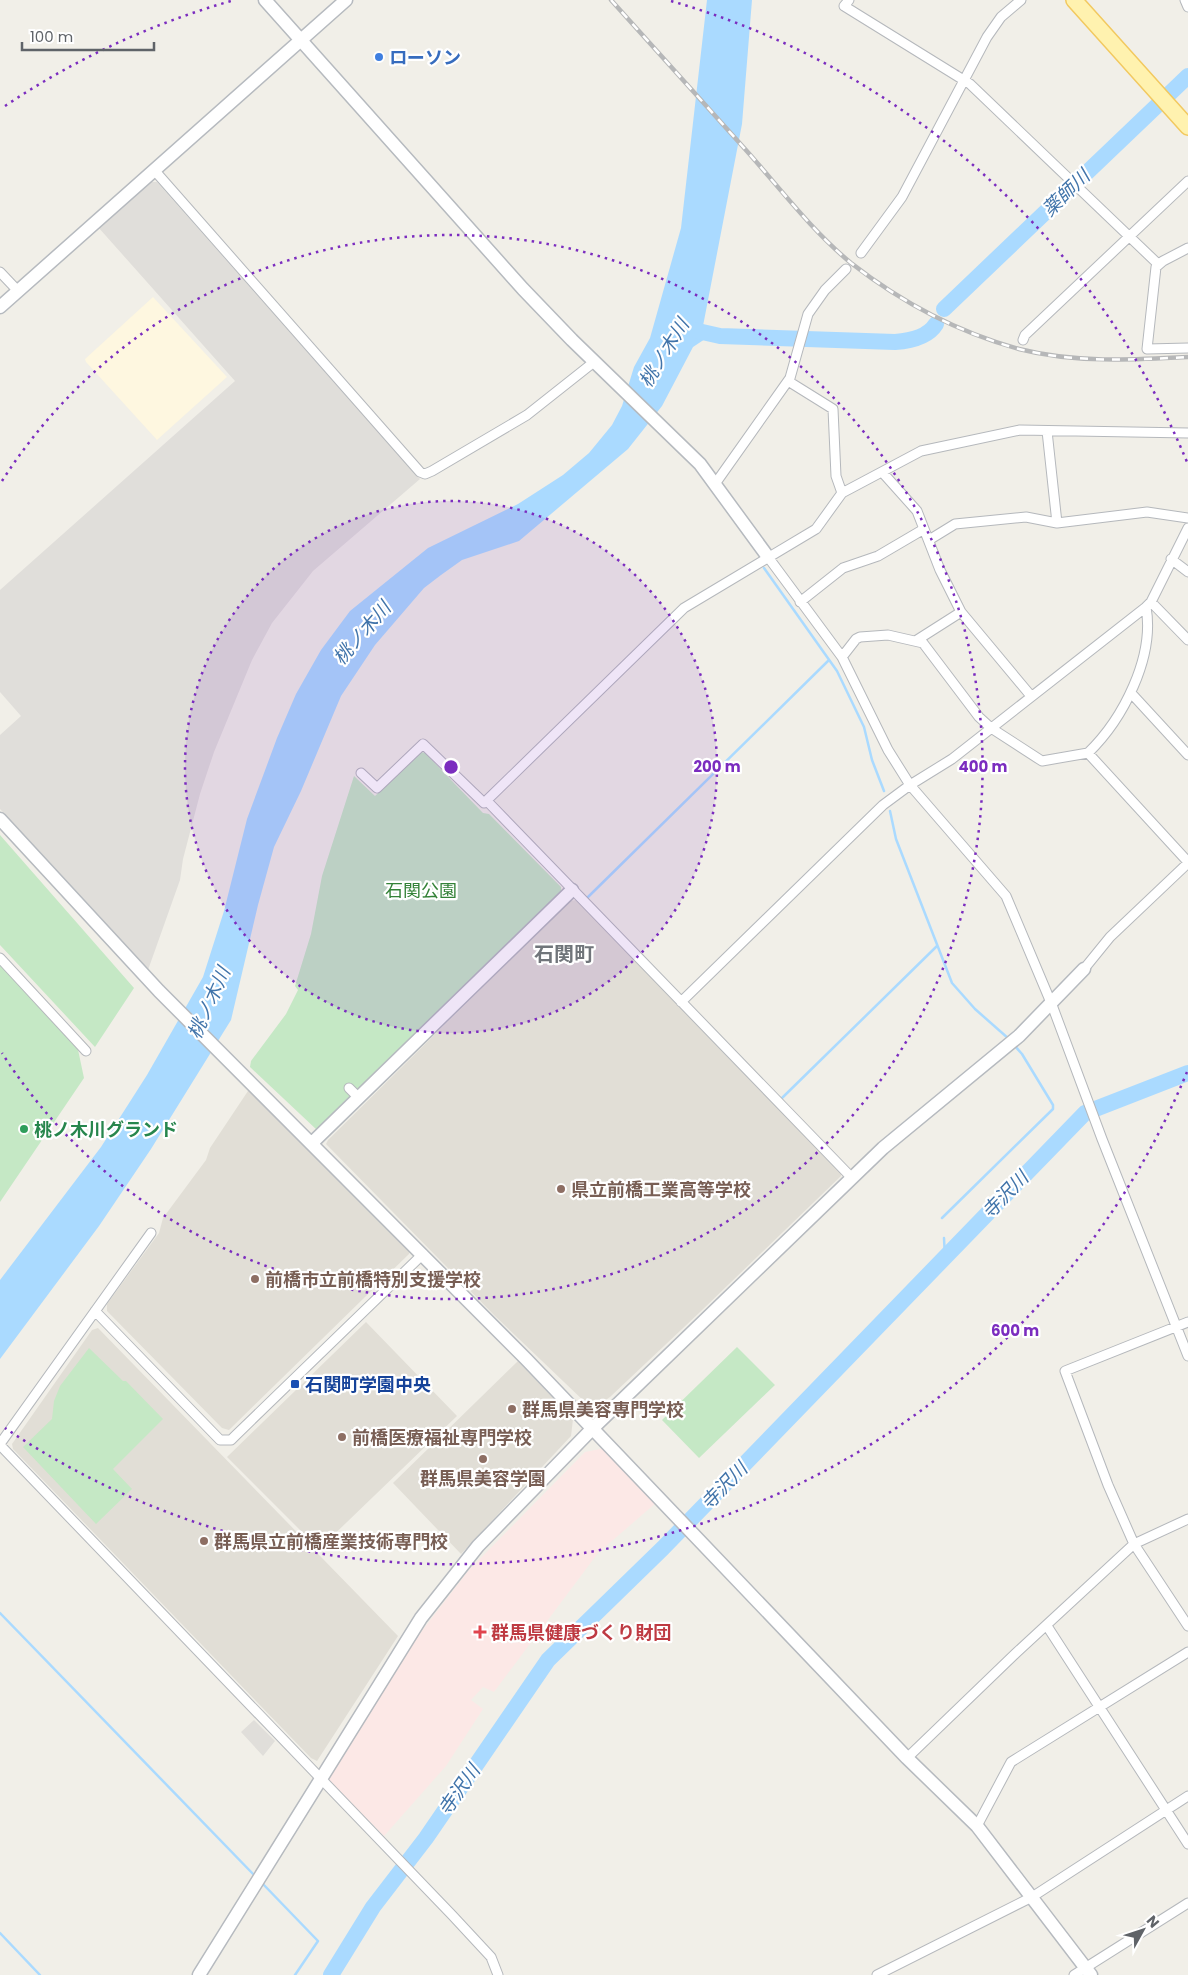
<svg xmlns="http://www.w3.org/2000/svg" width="1188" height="1975" font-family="Poppins,'Noto Sans JP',sans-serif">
	<rect width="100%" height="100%" fill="#f1efe8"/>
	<path fill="#fef7e0" d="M 153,297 L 227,377 L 157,440 L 86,362 L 85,359 Z"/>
	<path fill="#e0deda" d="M 147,182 L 157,182 L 420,479 L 313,571 L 272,623 L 252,660 L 214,752 L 200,794 L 183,859 L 180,880 L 148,970 L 0,809 L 0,735 L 21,716 L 0,692 L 0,590 L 235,381 L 98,227 Z
		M 254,1720 L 275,1741 L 263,1756 L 241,1732 Z"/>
	<path fill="#e1ded6" d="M 576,900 L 841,1173 L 841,1176 L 700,1312 L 610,1397 L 597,1406 L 587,1404 L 495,1316 L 326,1144 L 328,1140 L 570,901 Z
		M 250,1088 L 411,1246 L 409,1254 L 229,1430 L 222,1428 L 107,1311 L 107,1304 L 159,1233 L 163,1218 L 206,1160 L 210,1148 Z
		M 366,1322 L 457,1416 L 319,1549 L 227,1457 Z
		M 98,1328 L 398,1636 L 317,1761 L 311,1758 L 13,1449 L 12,1444 L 92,1330 Z
		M 518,1361 L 573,1419 L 571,1436 L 461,1554 L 393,1483 Z"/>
	<path fill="#fce8e6" d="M 605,1448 L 657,1502 L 598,1553 L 494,1692 L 483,1687 L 471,1700 L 483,1709 L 446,1766 L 384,1836 L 328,1779 L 408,1649 L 468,1571 L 585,1452 Z"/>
	<path fill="#c5e8c5" d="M 421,752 L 425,753 L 483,813 L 489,814 L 561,887 L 561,891 L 317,1130 L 250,1067 L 251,1061 L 286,1014 L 298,990 L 295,986 L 311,934 L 322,876 L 354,776 L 375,796 Z
		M 0,835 L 134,988 L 95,1047 L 0,945 Z
		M 0,961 L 77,1045 L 84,1078 L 0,1202 Z
		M 737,1347 L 775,1385 L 699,1458 L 662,1420 Z
		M 89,1348 L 123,1381 L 126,1381 L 163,1419 L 113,1469 L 132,1489 L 96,1524 L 23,1447 L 52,1419 L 54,1401 L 60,1386 Z"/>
	<path fill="#aadaff" d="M 707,0 L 752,0 L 742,124 L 703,326 L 711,335 L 693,347 L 662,406 L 628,449 L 519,541 L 462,560 L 441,575 L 424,588 L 375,645 L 341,696 L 301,791 L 274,847 L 258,905 L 231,1020 L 151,1149 L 99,1226 L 0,1359 L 0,1280 L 101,1147 L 147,1075 L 203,977 L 224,911 L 247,819 L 277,738 L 296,694 L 321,650 L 350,611 L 428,548 L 518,504 L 563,475 L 589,453 L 612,425 L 622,406 L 634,367 L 650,338 L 681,228 Z"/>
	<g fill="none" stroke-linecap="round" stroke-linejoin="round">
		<path stroke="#aadaff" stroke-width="2.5" d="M 764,568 L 837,671 L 864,727 L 872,760 L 884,791
			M 890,811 L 896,839 L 952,983 L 975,1009 L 1009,1039
			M 587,898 L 829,660
			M 782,1098 L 937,946
			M 942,1218 L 1053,1109 L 1053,1105 L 1022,1054 L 1014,1045
			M 944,1238 L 945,1258
			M 0,1613 L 255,1876
			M 262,1883 L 318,1941 L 295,1975
			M 0,1933 L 40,1975"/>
		<path stroke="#aadaff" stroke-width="16" d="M 944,309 L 1188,76
			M 689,329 L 720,336 L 895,342 C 909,341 928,337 936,324
			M 331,1975 L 373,1907 L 426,1838 L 548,1660 L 663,1548 L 1085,1113 L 1188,1073"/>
		<g stroke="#b5b8bc" stroke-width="11">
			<path id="street" d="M 849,0 L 844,6 L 970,84 L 1158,264
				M 1185,0 L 1188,7
				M 155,171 L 420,472 L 425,474 L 432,471 L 527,415 L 594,362
				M 1188,248 L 1163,261 L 1156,267 L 1147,349 L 1188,348
				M 861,253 L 902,197 L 987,37 L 1001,17 L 1021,0
				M 0,272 L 18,291
				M 1023,340 L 1025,335 L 1188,181
				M 788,381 L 833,409 L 836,476 L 842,493
				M 1047,431 L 1057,523
				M 883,473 L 917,511 L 940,570 L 961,612 L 1031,696
				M 715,484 L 790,378 L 808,314 L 825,290 L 846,269
				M 929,540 L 955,524 L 1026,517 L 1057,523 L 1147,512 L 1188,518
				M 768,557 L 842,657 L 888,750 L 910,785 L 1006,896 L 1052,1005 L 1102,1139 L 1188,1356
				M 1171,559 L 1188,572
				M 800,602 L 843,568 L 878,556 L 924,529
				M 1151,602 L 1188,640
				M 917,640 L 961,612
				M 842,657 L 856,639 L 860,637 L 888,635 L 923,643 L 979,717 L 991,728 L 1042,761 L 1088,753 C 1123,719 1155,657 1146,607
				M 1131,693 L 1188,755
				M 1088,753 L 1188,862
				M 361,773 L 377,788 L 423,744 L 484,803 L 684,608 L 816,529 L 842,493 L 921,451 L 1020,430 L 1188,433
				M 487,801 L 852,1178
				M 0,958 L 86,1051
				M 1084,969 L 1110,937 L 1188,863
				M 681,1002 L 883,805 L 910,785 L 952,759 L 1146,607 L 1151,602 L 1188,528
				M 349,1088 L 359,1098
				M 95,1311 L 220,1440 L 231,1440 L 235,1436 L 423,1254
				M 1188,1322 L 1065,1371 L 1108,1485 L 1134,1544 L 1188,1626
				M 0,1444 L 151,1233
				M 0,1445 L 452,1915 L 491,1957 L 498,1975
				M 1047,1626 L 1188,1844
				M 907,1758 L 1016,1653 L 1134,1544 L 1188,1519
				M 977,1826 L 1011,1762 L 1188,1652
				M 877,1975 L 1032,1897 L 1188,1796
				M 1074,1975 L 1188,1903"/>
		</g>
		<g stroke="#b6babf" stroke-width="15">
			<path id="secondary" d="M 265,0 L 523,289 L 572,340 L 700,464 L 768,557
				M 0,307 L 346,0
				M 0,819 L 159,991 L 526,1359 L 907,1758 L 977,1826 L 1091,1975
				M 313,1142 L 572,890
				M 199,1975 L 421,1618 L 478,1546 L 592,1429 L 883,1148 L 1019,1036 L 1084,969"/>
		</g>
		<g stroke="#f2c960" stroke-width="18">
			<path id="primary" d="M 1074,0 L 1188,127"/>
		</g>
		<use href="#street" stroke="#fff" stroke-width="9"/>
		<use href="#secondary" stroke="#fff" stroke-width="12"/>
		<use href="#primary" stroke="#fff2af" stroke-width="15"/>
		<g stroke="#b6b7b8" stroke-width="4.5">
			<path id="rail" d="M 611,0 C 656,50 701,100 745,149 C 779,187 812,231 851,263 C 901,302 957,332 1019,349 C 1074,363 1131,360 1188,357"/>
		</g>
		<use href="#rail" stroke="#fff" stroke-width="2.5" stroke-dasharray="8" stroke-linecap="butt"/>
	</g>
	<circle cx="451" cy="767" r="266" fill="#7b2cbf" fill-opacity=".12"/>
	<g fill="none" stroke="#7b2cbf" stroke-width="2.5" stroke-dasharray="2.5 5">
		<circle cx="451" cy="767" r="266"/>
		<path d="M2 481A532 532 0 1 1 2 1053"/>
		<path d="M1187 1072A797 797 0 0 1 5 1428M5 106A797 797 0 0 1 231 1M671 1A797 797 0 0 1 1187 462"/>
	</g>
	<circle fill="#3f7fe0" stroke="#fff" stroke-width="2" cx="379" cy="57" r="5"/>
	<circle fill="#2e9e5b" stroke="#fff" stroke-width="2" cx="24" cy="1129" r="5"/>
	<g fill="#8d6e63" stroke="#fff" stroke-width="2">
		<circle cx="561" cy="1189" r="5"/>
		<circle cx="255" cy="1279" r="5"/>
		<circle cx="512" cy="1409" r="5"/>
		<circle cx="342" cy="1437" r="5"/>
		<circle cx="483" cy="1459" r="5"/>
		<circle cx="204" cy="1541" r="5"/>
	</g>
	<rect fill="#1a4fb4" stroke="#fff" stroke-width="2" x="290" y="1379" width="10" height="10" rx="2.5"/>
	<path fill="#e0444e" stroke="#fff" stroke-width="2" d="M477.5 1624.5h5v5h5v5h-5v5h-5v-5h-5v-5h5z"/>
	<g text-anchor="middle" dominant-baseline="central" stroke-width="4.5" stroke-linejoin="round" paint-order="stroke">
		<g font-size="18" font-weight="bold" fill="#366cbe" stroke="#fff" text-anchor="start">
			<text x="389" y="57">ローソン</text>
		</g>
		<g font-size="18" fill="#348238" stroke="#fff">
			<text x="421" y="890">石関公園</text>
		</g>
		<g font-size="18" font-weight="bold" fill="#27864d" stroke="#fff" text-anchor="start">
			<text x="34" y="1129">桃ノ木川グランド</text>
		</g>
		<g font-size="18" font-weight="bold" fill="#785e54" stroke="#fff" text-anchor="start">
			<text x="571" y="1189">県立前橋工業高等学校</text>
			<text x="265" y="1279">前橋市立前橋特別支援学校</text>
			<text x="522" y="1409">群馬県美容専門学校</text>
			<text x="352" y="1437">前橋医療福祉専門学校</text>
			<text x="483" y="1478" text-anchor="middle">群馬県美容学園</text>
			<text x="214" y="1541">群馬県立前橋産業技術専門校</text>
		</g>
		<g font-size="18" font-weight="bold" fill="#164399" stroke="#fff" text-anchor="start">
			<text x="305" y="1384">石関町学園中央</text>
		</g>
		<g font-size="18" font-weight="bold" fill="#be3a42" stroke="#fff" text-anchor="start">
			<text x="491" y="1632">群馬県健康づくり財団</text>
		</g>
		<g font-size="19" font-style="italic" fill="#4174aa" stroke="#fff">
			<text transform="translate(1066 193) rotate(-44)">薬師川</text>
			<text transform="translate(664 353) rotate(-58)">桃ノ木川</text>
			<text transform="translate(362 633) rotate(-49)">桃ノ木川</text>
			<text transform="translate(209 1003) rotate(-66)">桃ノ木川</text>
			<text transform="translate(1005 1195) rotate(-46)">寺沢川</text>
			<text transform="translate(724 1486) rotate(-46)">寺沢川</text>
			<text transform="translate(459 1790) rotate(-55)">寺沢川</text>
		</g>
		<g font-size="20" font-weight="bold" fill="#70757a" stroke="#fff">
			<text x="564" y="954">石関町</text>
		</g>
	</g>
	<circle cx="451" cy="767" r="8" fill="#7b2cbf" stroke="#fff" stroke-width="2.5"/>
	<g font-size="15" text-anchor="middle" font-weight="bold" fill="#7b2cbf" stroke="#fff" stroke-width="4.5" stroke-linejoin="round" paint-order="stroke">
		<text x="717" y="772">200 m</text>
		<text x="983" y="772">400 m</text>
		<text x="1015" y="1336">600 m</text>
	</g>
	<g transform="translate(1143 1930) rotate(50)" stroke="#ffffff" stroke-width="4" paint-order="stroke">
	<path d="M0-4L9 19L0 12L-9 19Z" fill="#5f6368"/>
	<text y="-8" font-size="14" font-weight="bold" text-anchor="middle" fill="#5f6368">N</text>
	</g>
	<path d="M22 42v8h132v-8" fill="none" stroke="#5f6368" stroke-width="2.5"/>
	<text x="30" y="42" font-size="15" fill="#5f6368" stroke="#ffffff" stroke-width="4" paint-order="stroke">100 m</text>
</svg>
